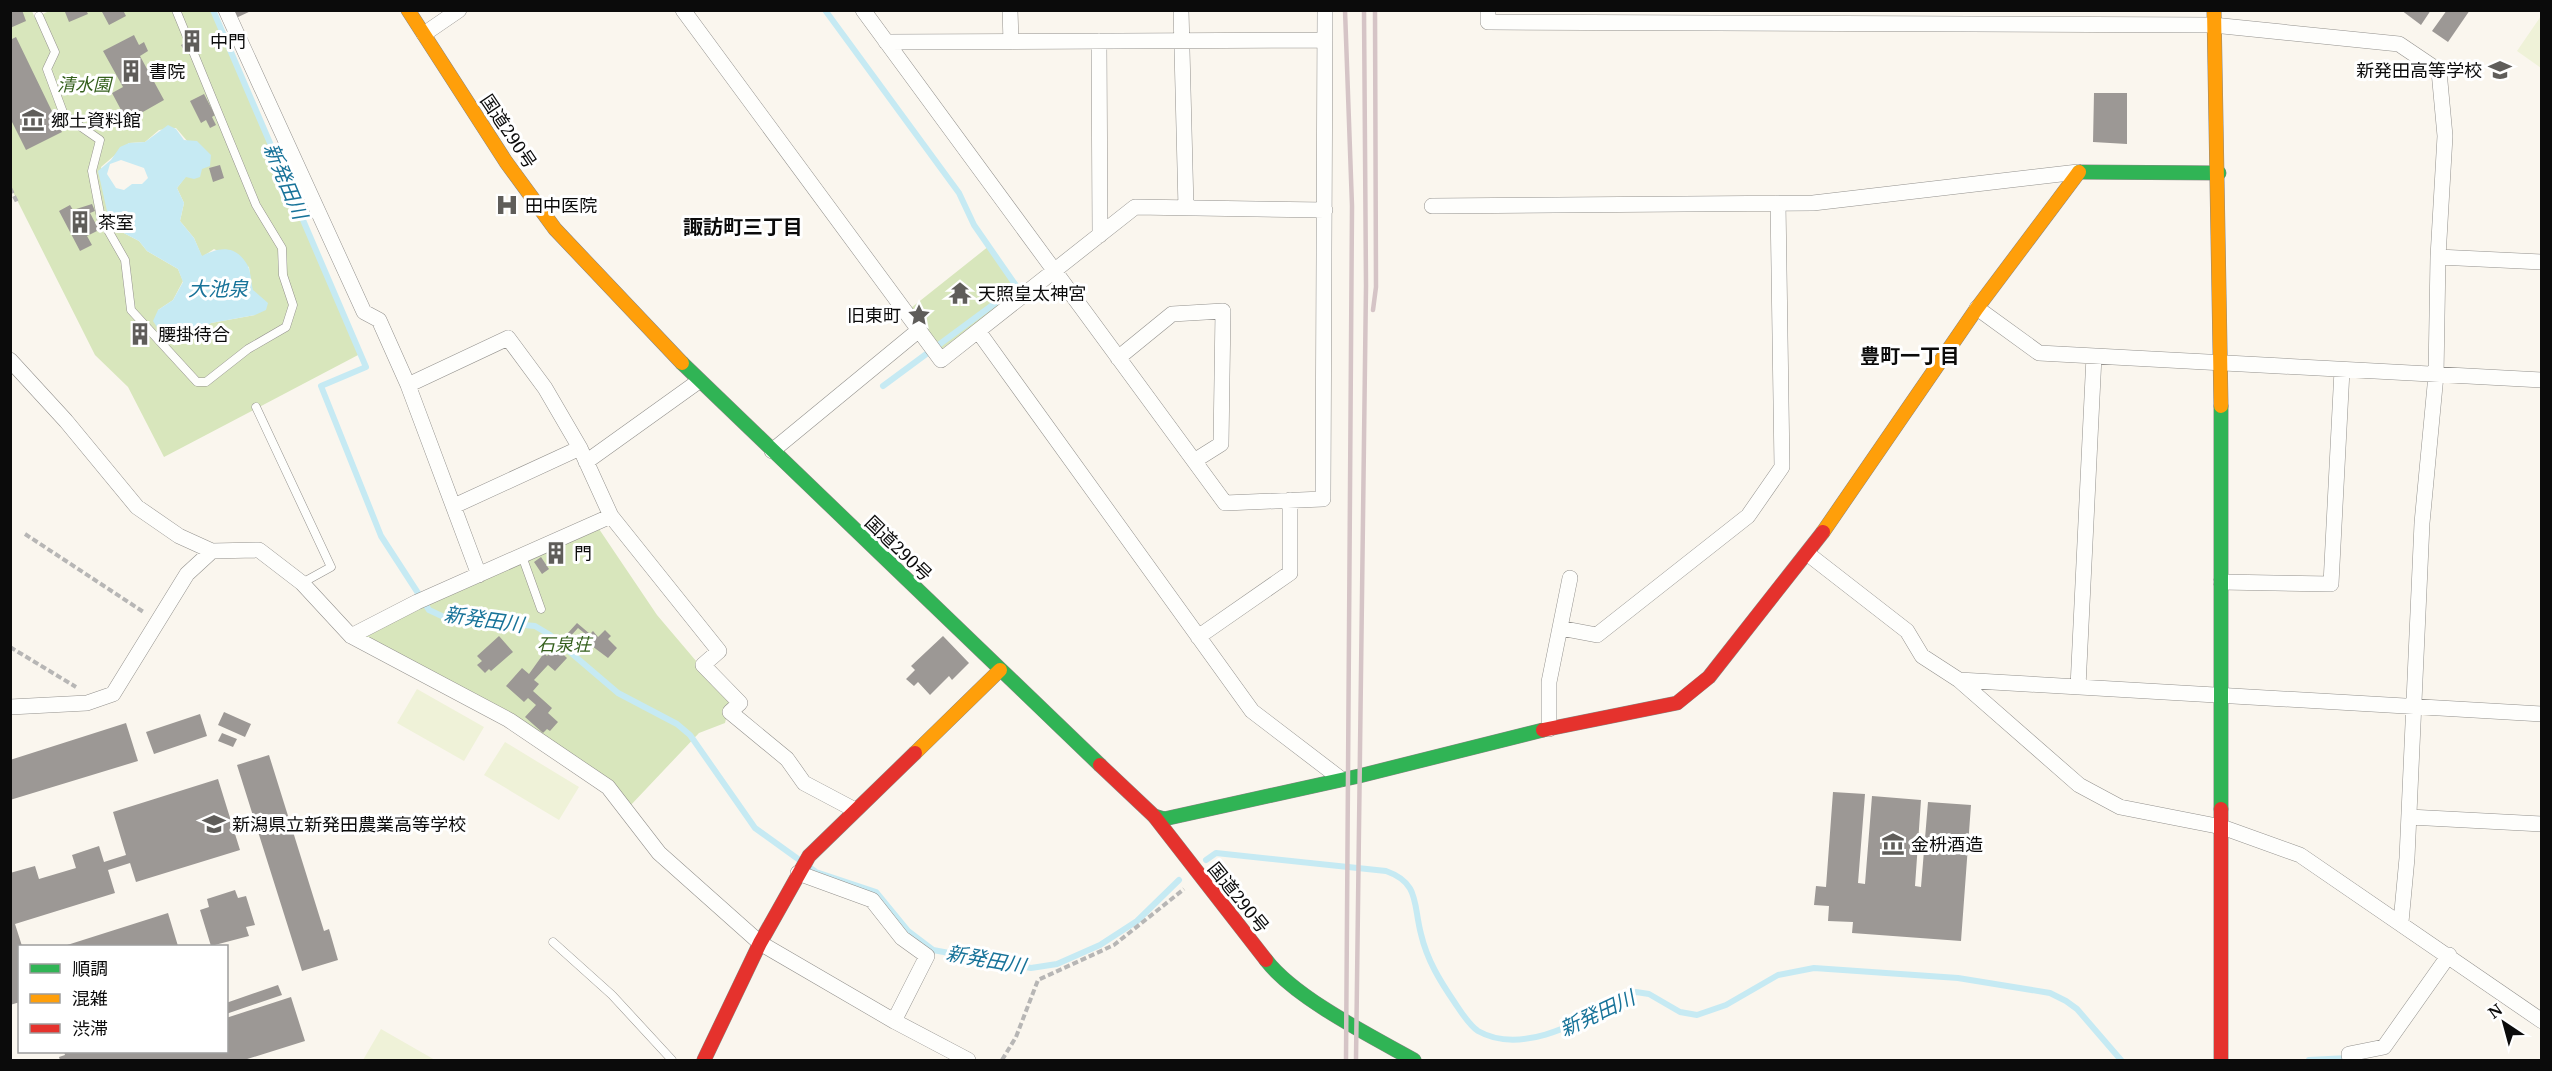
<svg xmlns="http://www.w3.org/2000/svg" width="2552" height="1071" font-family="'Noto Serif','Noto Sans JP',serif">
	<rect width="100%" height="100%" fill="#faf6ee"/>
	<path fill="#d8e6bc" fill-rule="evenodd" d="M 51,10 L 213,11 L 360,354 L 164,457 L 128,387 L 95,355 L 11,188 L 10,11 L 32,11 L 35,18 ZM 176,128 L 188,142 L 186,176 L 177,188 L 184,203 L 180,221 L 194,238 L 202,257 L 214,249 L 249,267 L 255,315 L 211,323 L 166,341 L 158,310 L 173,300 L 183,281 L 178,269 L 147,251 L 139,241 L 116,229 L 101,167 L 129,143 L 145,142 L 159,130 Z
		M 989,246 L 1022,289 L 942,349 L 911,308 Z
		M 597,526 L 657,615 L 730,701 L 725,723 L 699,733 L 629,807 L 612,787 L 356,636 Z"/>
	<path fill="#eff2d8" d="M 2541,16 L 2541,68 L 2517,51 Z
		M 417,689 L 484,727 L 464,761 L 397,723 Z
		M 505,742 L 579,787 L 559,820 L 484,775 Z
		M 381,1029 L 435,1060 L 363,1060 Z"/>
	<path fill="#c6eaf3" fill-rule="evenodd" d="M 168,125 L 176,129 L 184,140 L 197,141 L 211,155 L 210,166 L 202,169 L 200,177 L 194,179 L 186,177 L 177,188 L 184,203 L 180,221 L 194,238 L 202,256 C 219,247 236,244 248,266 C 251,273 251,283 253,290 L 268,303 L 266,310 L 255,315 L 211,323 L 206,327 L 204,334 L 166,341 L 153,321 L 158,310 L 173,300 L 183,282 L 178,269 L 147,251 L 139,241 L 116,229 L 107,211 L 98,171 L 111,160 L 120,147 L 129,143 L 145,142 ZM 121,160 L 144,168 L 148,178 L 142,184 L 132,184 L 124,190 L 116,188 L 107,174 L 110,164 Z"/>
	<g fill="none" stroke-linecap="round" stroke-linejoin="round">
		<path stroke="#c6eaf3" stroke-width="6" d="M 213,10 L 366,367 L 321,386 L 381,536 L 429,610 L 446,618 L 535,626 L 550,635 L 618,693 L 677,724 L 690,735 L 755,828 L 816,872 L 876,892 L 908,931 L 933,950 L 1031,968 L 1057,964 L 1100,945 L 1137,921 L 1179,880
			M 825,10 L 959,193 L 974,225 L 1017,287 L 883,386
			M 1206,860 L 1216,853 L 1386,871 C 1420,883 1413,904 1421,934 C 1427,960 1440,981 1455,1003 C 1461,1012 1469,1025 1478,1031 C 1527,1059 1593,1013 1636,992 L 1649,994 L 1680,1012 L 1697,1015 L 1726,1005 L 1778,975 L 1814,968 L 1958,978 L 2050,993 L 2066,1001 L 2077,1009 L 2121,1060
			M 2309,1060 L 2348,1058"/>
	</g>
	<path fill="#9c9895" d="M 10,10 L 22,10 L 26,21 L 10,28 Z
		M 69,10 L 86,10 L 88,14 L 69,22 L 65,12 Z
		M 101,10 L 123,10 L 126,16 L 109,25 Z
		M 233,10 L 253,10 L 236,18 Z
		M 2401,10 L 2431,10 L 2421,25 Z
		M 2447,10 L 2470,10 L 2448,42 L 2432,31 Z
		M 134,35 L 139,45 L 144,42 L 148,51 L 140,56 L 164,100 L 127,121 L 112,93 L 123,87 L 103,51 Z
		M 16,37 L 62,132 L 26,150 L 10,118 L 10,40 Z
		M 194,38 L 198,45 L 185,52 L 181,45 Z
		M 2094,93 L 2127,93 L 2127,144 L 2093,142 Z
		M 204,94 L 215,115 L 212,117 L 216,125 L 210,128 L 206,120 L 201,123 L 190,101 Z
		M 220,165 L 224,178 L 213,182 L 209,168 Z
		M 92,204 L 95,211 L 90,213 L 99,230 L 87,236 L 92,245 L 80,251 L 59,211 L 70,205 L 73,210 Z
		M 140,327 L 147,336 L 141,341 L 133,331 Z
		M 559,547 L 563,554 L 553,559 L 549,553 Z
		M 541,557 L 549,569 L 542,574 L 534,562 Z
		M 577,623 L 590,634 L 593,631 L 598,637 L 605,630 L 611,636 L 608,639 L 617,648 L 608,658 L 584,640 L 588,636 L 578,628 L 558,650 L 567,658 L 555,671 L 548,665 L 534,680 L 539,684 L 533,691 L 552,708 L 548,713 L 558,722 L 550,731 L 547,729 L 543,733 L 525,717 L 536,705 L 528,698 L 524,702 L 506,686 L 522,668 L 529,674 L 544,653 L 547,656 Z
		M 499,636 L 513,652 L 491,671 L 489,669 L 485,673 L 477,665 L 482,661 L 477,656 Z
		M 943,636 L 969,663 L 952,680 L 949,676 L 930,695 L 918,682 L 914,686 L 906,679 L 915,670 L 911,666 Z
		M 224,712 L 251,724 L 245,737 L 218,725 Z
		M 200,714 L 207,736 L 154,754 L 146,732 Z
		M 126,723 L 138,761 L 10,800 L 10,760 Z
		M 222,733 L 237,739 L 233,747 L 218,741 Z
		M 269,755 L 324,931 L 329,929 L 338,960 L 302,971 L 237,765 Z
		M 218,779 L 240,850 L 136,882 L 130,863 L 108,870 L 115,893 L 15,924 L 22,946 L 20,946 L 20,1002 L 10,1005 L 10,873 L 35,866 L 39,879 L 76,868 L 72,855 L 99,846 L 104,862 L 126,855 L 113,812 Z
		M 1833,792 L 1865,794 L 1858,883 L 1865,884 L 1872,796 L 1921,800 L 1915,886 L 1921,887 L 1928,802 L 1971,805 L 1961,941 L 1852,933 L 1853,922 L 1828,921 L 1829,906 L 1814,905 L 1816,886 L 1826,887 Z
		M 235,890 L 238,898 L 246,896 L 255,925 L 246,927 L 249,936 L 211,946 L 200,910 L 209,907 L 207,899 Z
		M 168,913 L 178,946 L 64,946 Z
		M 278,985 L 282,995 L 226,1014 L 226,1003 Z
		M 291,997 L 305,1041 L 244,1060 L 60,1060 L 59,1057 L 65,1055 L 64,1052 L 226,1052 L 226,1018 Z"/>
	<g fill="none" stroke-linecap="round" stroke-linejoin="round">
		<g stroke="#93918d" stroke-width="9">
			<path id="lane" d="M 39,16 L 55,52 L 47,69 L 64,115 L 100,140 L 92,171 L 101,218 L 125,260 L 131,310 L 197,382 L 206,382 L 248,349 L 286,327 L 293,305 L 283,275 L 282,248 L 256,205 L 176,10
				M 256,407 L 331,567 L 302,583
				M 522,556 L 541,609
				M 553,942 L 612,995 L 672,1060"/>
		</g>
		<g stroke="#93918d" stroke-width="16">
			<path id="street" d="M 226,10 L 364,312 L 379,320 L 408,385 L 508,338 L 545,388 L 580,448 L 611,516 L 417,602 L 351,636
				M 683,10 L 941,360 L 1135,207 L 1325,210
				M 863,10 L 1225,503 L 1323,499 L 1325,10
				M 1010,10 L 1011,42
				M 1181,10 L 1186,208
				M 1488,10 L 1488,22 L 2213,25 L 2399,44 L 2439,71 L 2445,136 L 2438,257 L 2436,375 L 2422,523 L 2407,858 L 2401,922
				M 424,34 L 459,10
				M 1099,41 L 1100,235
				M 886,42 L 1325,40
				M 1432,206 L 1813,203 L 2078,172
				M 2438,257 L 2542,262
				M 1977,308 L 2039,353 L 2542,380
				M 978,331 L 1252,711 L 1341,779
				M 1118,358 L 1172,314 L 1223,311 L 1221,444 L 1194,461
				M 10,360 L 66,421 L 137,507 L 179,536 L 212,551 L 259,550 L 302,583 L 351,636 L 509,720 L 608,787 L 659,853 L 760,943 L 894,1021 L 968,1060
				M 408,385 L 479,575
				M 772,451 L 919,330
				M 586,462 L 699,381
				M 454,506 L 580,448
				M 611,516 L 719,651 L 703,665 L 740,703 L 730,712 L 787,759 L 804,783 L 855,810
				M 1808,554 L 1907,631 L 1922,656 L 1959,680 L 2079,785 L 2120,807 L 2222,827 L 2300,855 L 2542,1021
				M 2221,582 L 2331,584 L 2342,370
				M 1560,628 L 1597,635 L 1748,516 L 1782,467 L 1778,203
				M 1198,637 L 1290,573 L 1290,500
				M 1959,680 L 2542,714
				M 2078,687 L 2094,356
				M 10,707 L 87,703 L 113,694 L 187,574 L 212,551
				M 1549,729 L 1549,682 L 1570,578
				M 2409,817 L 2542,824
				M 798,873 L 872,900 L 902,938 L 927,956 L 894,1021
				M 2350,1060 L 2349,1054 L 2384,1047 L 2449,955"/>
		</g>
		<g stroke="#898784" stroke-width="15">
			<path id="fast" d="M 2079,172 L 2219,173
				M 682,363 L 1100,765
				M 2221,406 L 2221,809
				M 1154,816 L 1164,819 L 1359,776 L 1543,730
				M 1266,960 C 1295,998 1371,1036 1414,1060"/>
		</g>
		<g stroke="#898784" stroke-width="15">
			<path id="slow" d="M 408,10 L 506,162 L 555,229 L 682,363
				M 2214,10 L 2221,406
				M 1823,532 L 1977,308 L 2079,172
				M 915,753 L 1000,670"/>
		</g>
		<g stroke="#898784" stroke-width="15">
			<path id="jam" d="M 1543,730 L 1677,703 L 1709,677 L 1823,532
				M 1100,765 L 1154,816 L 1266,960
				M 2221,809 L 2221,1060
				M 704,1060 L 760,943 L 809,856 L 915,753"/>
		</g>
		<path stroke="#b7b6b5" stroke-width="4" stroke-dasharray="6 3" stroke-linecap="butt" d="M 10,188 L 17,202
			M 25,534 L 145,613
			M 10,647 L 76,687
			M 1002,1060 L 1016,1037 L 1038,980 L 1114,945 L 1184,889"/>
		<use href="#lane" stroke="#fefefc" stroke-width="8"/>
		<use href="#street" stroke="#fefefc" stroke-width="15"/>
		<use href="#fast" stroke="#30b455" stroke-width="14"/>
		<use href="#slow" stroke="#ff9f0a" stroke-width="14"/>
		<use href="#jam" stroke="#e5322d" stroke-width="14"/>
		<path stroke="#d5c4c6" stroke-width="4.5" d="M 1345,10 L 1352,206 L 1346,1060
			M 1373,310 L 1376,287 L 1375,10
			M 1356,1060 L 1366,286 L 1364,10"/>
	</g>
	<defs>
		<g id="building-bare" transform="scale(1.8)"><path d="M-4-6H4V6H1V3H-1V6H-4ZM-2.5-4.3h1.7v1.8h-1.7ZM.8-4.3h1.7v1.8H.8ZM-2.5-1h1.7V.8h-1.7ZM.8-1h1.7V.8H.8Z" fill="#5f5d5a" stroke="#fff" stroke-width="2.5" paint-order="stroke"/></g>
		<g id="school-bare" transform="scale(1.8)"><path d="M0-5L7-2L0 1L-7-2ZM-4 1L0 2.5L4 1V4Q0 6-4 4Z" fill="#5f5d5a" stroke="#fff" stroke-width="2.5" paint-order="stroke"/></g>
		<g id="museum-bare" transform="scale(1.8)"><path d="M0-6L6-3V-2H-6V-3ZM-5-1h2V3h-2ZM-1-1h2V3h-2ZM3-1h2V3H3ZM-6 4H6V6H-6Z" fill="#5f5d5a" stroke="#fff" stroke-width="2.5" paint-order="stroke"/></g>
		<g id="hospital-bare" transform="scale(1.8)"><path d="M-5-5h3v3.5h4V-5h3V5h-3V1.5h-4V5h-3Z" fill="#5f5d5a" stroke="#fff" stroke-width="2.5" paint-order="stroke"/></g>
		<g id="temple-bare" transform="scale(1.8)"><path d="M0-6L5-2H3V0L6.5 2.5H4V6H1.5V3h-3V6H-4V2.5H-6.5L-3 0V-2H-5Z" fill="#5f5d5a" stroke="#fff" stroke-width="2.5" paint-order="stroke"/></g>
		<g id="sight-bare" transform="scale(1.8)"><path d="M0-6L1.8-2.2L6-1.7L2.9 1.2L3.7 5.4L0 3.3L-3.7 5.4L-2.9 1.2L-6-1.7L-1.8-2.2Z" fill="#5f5d5a" stroke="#fff" stroke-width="2.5" paint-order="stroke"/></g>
	</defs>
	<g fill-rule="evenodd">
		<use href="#building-bare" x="192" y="41"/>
		<use href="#school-bare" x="2500" y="70"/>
		<use href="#building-bare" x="131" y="71"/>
		<use href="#museum-bare" x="33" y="120"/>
		<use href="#hospital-bare" x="507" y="205"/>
		<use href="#building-bare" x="80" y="222"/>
		<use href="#temple-bare" x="960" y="293"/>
		<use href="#sight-bare" x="919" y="315"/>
		<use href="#building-bare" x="140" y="334"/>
		<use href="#building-bare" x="556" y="553"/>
		<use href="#school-bare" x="214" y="824"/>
		<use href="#museum-bare" x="1893" y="844"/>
	</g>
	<g text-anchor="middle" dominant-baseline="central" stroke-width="6" stroke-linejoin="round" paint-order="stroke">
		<g font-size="18" fill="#0b0b0b" stroke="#fff" text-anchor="start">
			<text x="210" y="41">中門</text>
			<text x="2482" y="70" text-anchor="end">新発田高等学校</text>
			<text x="149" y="71">書院</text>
			<text x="51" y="120">郷土資料館</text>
			<text x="525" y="205">田中医院</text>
			<text x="98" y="222">茶室</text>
			<text x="978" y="293">天照皇太神宮</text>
			<text x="901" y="315" text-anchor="end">旧東町</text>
			<text x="158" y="334">腰掛待合</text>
			<text x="574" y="553">門</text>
			<text x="232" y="824">新潟県立新発田農業高等学校</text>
			<text x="1911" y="844">金枡酒造</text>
		</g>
		<g font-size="18" font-style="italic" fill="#35601d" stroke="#fff">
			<text x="84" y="84">清水園</text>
			<text x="564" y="644">石泉荘</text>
		</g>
		<g font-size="18" fill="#0b0b0b" stroke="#fff">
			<text transform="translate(509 131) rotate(56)">国道290号</text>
			<text transform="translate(899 548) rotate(44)">国道290号</text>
			<text transform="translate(1239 897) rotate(51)">国道290号</text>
		</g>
		<g font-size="20" font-style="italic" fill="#187399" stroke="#fff">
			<text transform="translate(286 181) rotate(67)">新発田川</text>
			<text x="218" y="288">大池泉</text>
			<text transform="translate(484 619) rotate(8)">新発田川</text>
			<text transform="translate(986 959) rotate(10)">新発田川</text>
			<text transform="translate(1597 1013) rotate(-25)">新発田川</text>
		</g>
		<g font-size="20" font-weight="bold" fill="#0b0b0b" stroke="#fff">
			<text x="743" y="226">諏訪町三丁目</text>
			<text x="1910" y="355">豊町一丁目</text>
		</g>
	</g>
	<rect width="2552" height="1071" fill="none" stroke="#0b0b0b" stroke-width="24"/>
	<rect x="18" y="945" width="210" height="108" fill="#ffffff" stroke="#9d9d9d" stroke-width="1.5"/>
	<rect x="30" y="964" width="30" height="9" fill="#30b455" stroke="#9d9d9d" stroke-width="1.5"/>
	<text x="72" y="975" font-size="18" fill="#0b0b0b">順調</text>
	<rect x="30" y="994" width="30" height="9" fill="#ff9f0a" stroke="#9d9d9d" stroke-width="1.5"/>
	<text x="72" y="1005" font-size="18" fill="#0b0b0b">混雑</text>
	<rect x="30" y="1024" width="30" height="9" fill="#e5322d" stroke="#9d9d9d" stroke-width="1.5"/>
	<text x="72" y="1035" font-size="18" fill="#0b0b0b">渋滞</text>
	<g transform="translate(2504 1023) rotate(324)" stroke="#ffffff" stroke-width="4.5" paint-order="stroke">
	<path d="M0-4.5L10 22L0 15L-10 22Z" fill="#0b0b0b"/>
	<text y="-9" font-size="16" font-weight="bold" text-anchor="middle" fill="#0b0b0b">N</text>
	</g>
</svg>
